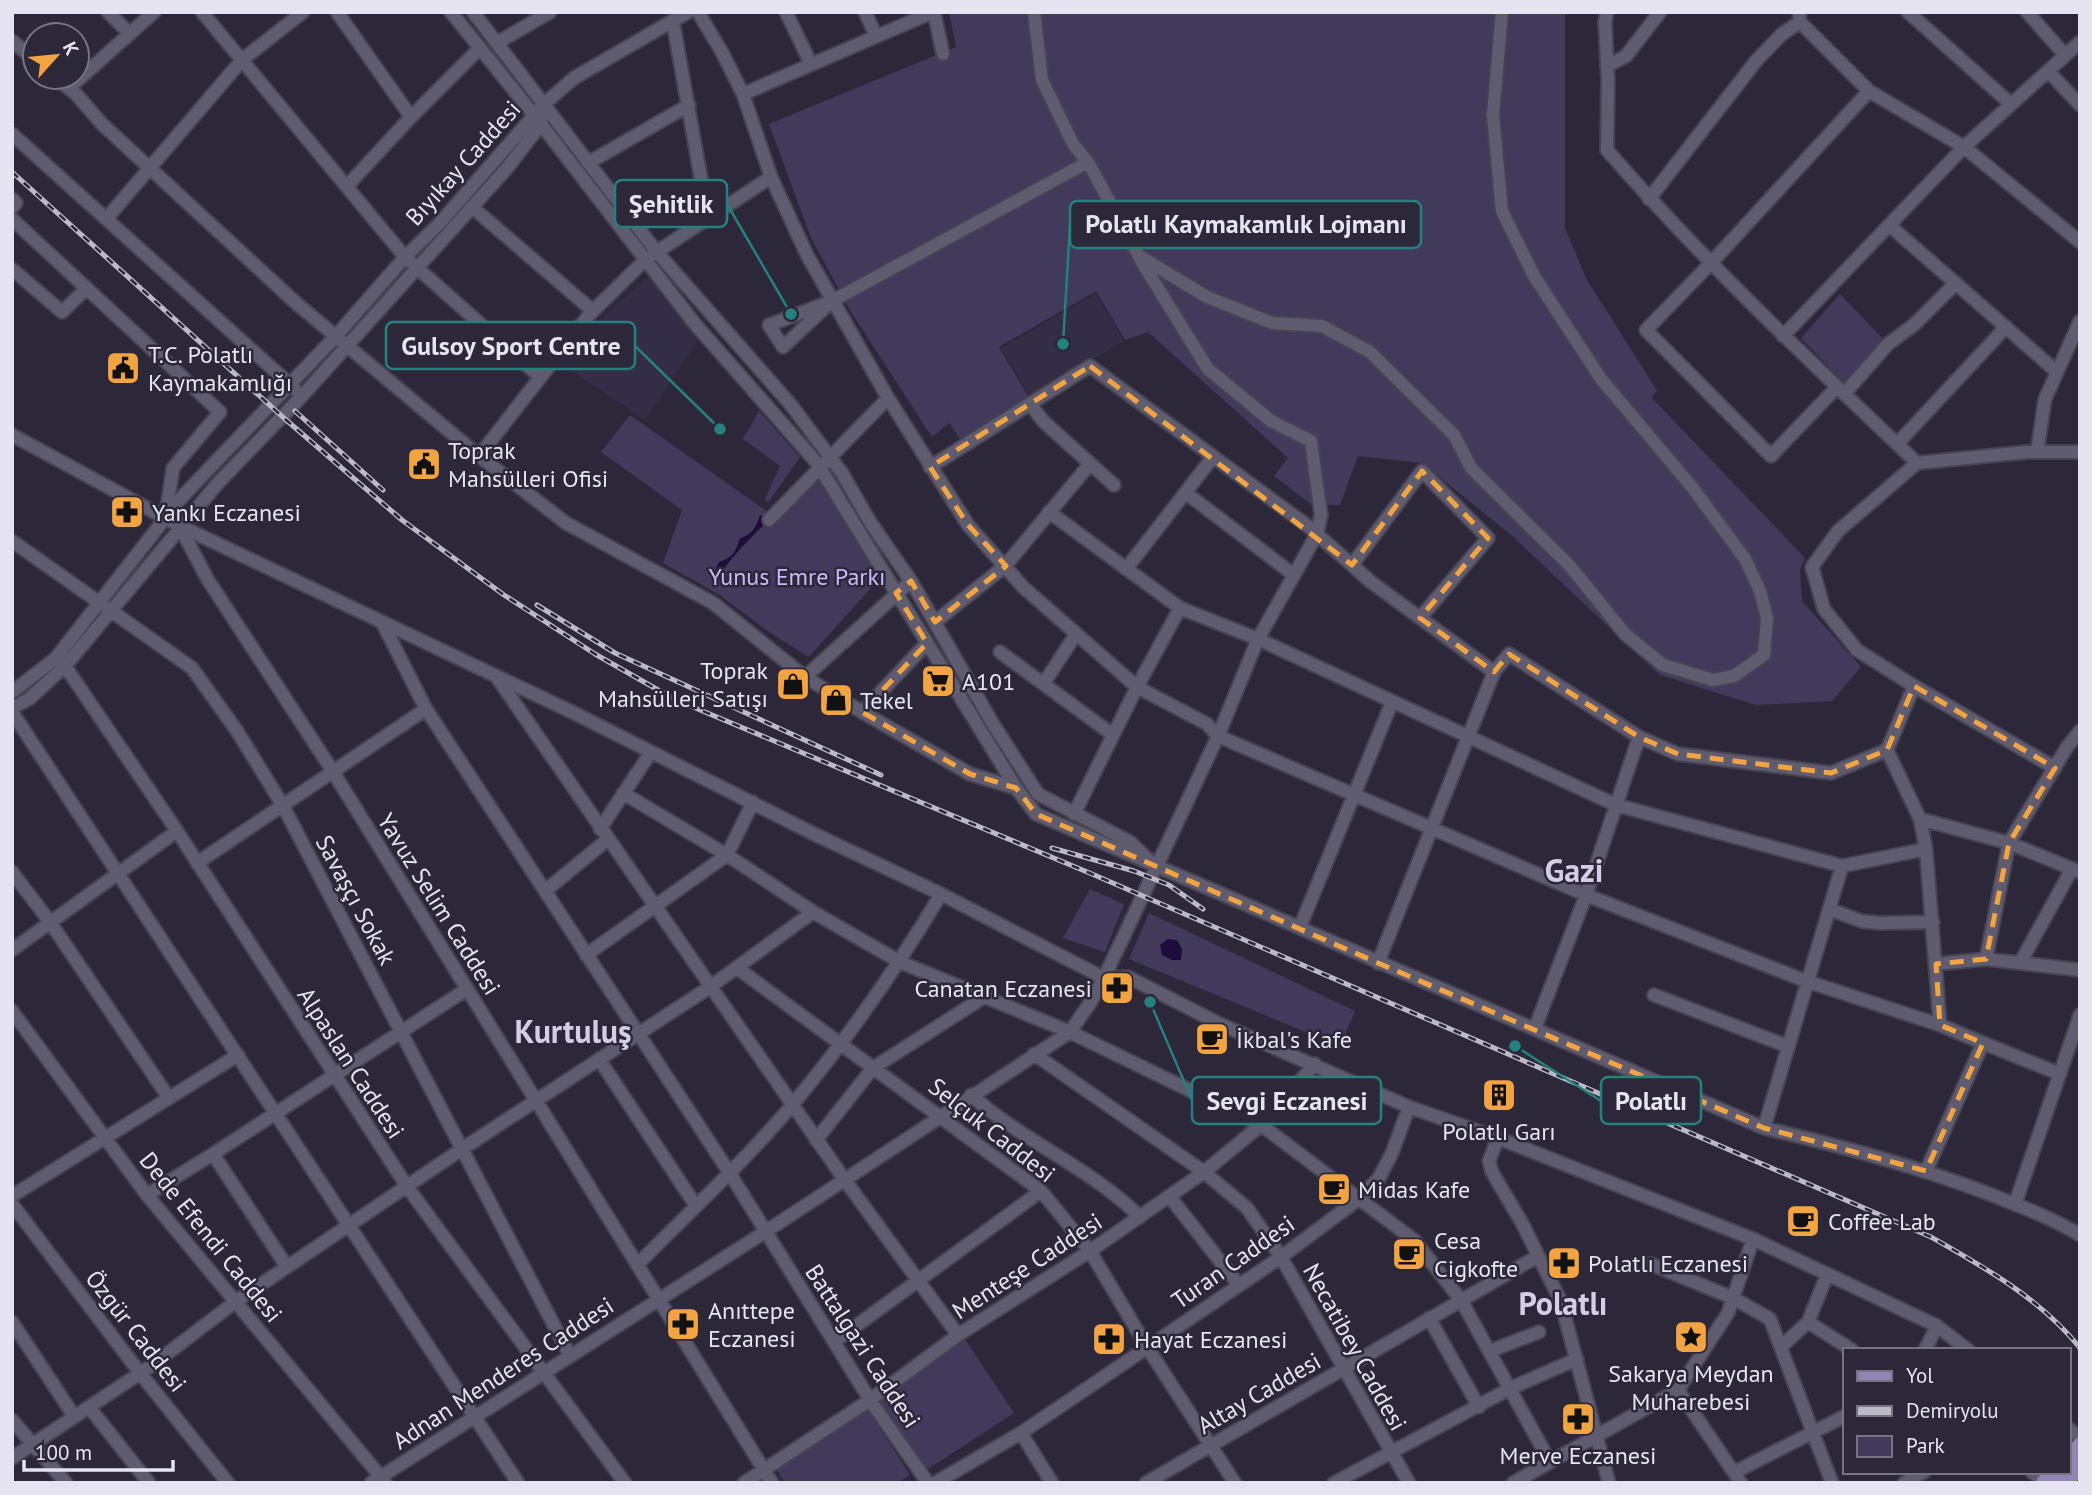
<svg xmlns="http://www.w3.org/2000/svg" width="2092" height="1495" font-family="'PT Sans',sans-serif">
	<rect width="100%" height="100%" fill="#2c2839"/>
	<path fill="#332d45" d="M 649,276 L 698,340 L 645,420 L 563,365 L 594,325 Z
		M 1096,293 L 1124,341 L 1030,396 L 1001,348 Z"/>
	<path fill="#423a5b" d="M 949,12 L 1565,12 L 1565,228 L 1587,280 L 1651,381 L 1657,391 L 1651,397 L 1805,558 L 1800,570 L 1802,601 L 1861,667 L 1832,701 L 1756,705 L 1660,675 L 1510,534 L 1422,463 L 1358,456 L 1340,505 L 1312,505 L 1274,476 L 1288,458 L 1148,332 L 1125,340 L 1096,291 L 999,347 L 1028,396 L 960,439 L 949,423 L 932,437 L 851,312 L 811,238 L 769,124 L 956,47 Z
		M 1840,294 L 1888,344 L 1849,388 L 1801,338 Z
		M 759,411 L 800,457 L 768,503 L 765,499 L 780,466 L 743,439 Z
		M 630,415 L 772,515 L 816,477 L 879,579 L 809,657 L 772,634 L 718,594 L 663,563 L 682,510 L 601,452 Z
		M 1090,889 L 1124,904 L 1105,952 L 1063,938 Z
		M 1149,913 L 1355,1011 L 1340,1046 L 1129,959 Z
		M 963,1336 L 1014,1413 L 925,1471 L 876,1397 Z
		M 867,1408 L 910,1475 L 898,1483 L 785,1483 L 776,1468 Z"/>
	<path fill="#1d0d3b" d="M 760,515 L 769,520 C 751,537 735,553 721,573 L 714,573 L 719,562 C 734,557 735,552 740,538 C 752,535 756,527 760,515 Z
		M 1168,939 L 1177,940 L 1182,949 L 1181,960 L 1172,960 L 1162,955 L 1160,945 Z"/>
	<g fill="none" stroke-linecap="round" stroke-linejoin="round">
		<g stroke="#464352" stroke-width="16">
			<path id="minor" d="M 108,12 L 130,34
				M 202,12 L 405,257 L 540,377
				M 337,12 L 411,117
				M 451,12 L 534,115 L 695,324 L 817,463 L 1016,788 L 1036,814 L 1764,1128 C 1841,1146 1917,1166 1992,1195 C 2022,1207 2052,1218 2080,1235
				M 473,12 L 656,251 L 791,405 L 842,473 L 870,522 L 911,581 L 993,724 L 1038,794 L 1130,842 L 1148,859
				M 786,12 L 811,64
				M 865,12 L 876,36
				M 934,12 L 943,54
				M 1034,12 L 1042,80 L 1073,144 L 1088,162 L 1143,264 L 1208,369 L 1271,421 L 1311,441 L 1321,515 L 1317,534 L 1258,639 L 1218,736 L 1586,895 L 1806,981 L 1940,1025
				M 1607,12 L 1605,22 L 1608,81 L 1607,150 C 1703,261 1811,362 1917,463
				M 1799,12 L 1800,22 L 1869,91 L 1964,147 L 2080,242
				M 1908,12 L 2011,104
				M 2027,12 L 2065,55
				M 673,22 L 708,218
				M 12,41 L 35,60
				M 497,43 L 550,12
				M 1607,66 L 1626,56 L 1660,12
				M 2048,71 L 2080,105
				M 55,77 L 76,94 L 102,124 L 296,303 L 479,456 L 566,523 L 713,603 L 805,677 L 862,712 L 970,774 L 1016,788
				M 69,88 L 154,12
				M 743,94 L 933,12
				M 12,134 L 295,389
				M 588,163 L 689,105
				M 347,186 L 411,117 L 479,49
				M 12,199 L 16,203 L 12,208
				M 1649,199 L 1756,61 L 1782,34 L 1800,22
				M 472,207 L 593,311
				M 107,218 L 242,60 L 303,12
				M 12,219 L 220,412 L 173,468 L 166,514
				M 1889,225 L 2057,372
				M 1141,257 L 1207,297 L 1272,323 L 1322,326 L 1370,352 L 1454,435 L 1471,468 L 1570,566 L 1625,634 L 1663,665 L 1713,680 L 1734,676 L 1764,655 L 1767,618 L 1760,591 L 1745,559 L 1692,487 L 1601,379 L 1534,276 L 1502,211 L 1493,115 L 1502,12
				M 12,269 L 62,312 L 87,288
				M 832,301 L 783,347 L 769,325 L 832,301 L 1088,162
				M 1783,336 L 1964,147 L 2080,42
				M 1837,387 L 1771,456 L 1646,330 L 1711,263 L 1869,91
				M 1844,394 L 1888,344 L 1915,324 L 1956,283
				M 1030,404 L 1043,421 L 1114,485
				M 12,435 L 180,526 L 572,712 L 812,833 L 941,894 L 1104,978 L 1128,977 L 1220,1024 L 1409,1107 L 1498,1138 L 1753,1239 L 1937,1326 L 1968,1350
				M 1897,444 L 2006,327
				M 2037,452 L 2045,399 L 2080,321
				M 479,456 L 589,315 L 646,259 L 771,177
				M 930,467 L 1090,366 L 1309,527 L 1371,582 L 1494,672 L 1509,654 L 1639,737 L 1678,754 L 1831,773 L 1887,750
				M 1186,493 L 1294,575
				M 1049,512 L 1180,608 L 1258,639 L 1616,805 L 1842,866 L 1926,849
				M 769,520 L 888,398
				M 180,527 L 208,580 L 332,770 L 772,1483
				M 12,541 L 192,668 L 237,731 L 282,804 L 569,1354
				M 1352,565 L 1422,471 L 1488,538 L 1420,618
				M 1126,569 L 1213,457
				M 935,622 L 1005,566 L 1089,465
				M 383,624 L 426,709 L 729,1172 L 870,1400 L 928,1483
				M 1000,652 L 1113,735
				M 56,658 L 65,666 L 177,831 L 408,1188 L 625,1483
				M 496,676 L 844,1179 L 958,1335
				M 805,677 L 911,581
				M 1044,683 L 1076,634
				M 1914,686 L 2055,768
				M 12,692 L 56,658 L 181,498 L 336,336 L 405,257 L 440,223 L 543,105 L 574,78 L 688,12
				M 12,708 L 29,699 L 65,666 L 218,483 L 302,396 L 418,267 L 508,167 L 541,124 L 542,119
				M 12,712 L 518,1483
				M 862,712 L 927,643
				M 623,793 L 727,855 L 813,912 L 900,962 L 1070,1032 L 1261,1125 L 1414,1240 L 1461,1300 L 1550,1462
				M 1074,814 L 1137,687 L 1180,608
				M 1920,819 L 2009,843 L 2080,872
				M 600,829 L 651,752
				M 197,863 L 426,709
				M 12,872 L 50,922 L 169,1098
				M 545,891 L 607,840
				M 1829,909 L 1861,921 L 1880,923 L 1933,922
				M 1300,927 L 1392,702
				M 12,950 L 177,831
				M 586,955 L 727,855 L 753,802
				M 1986,959 L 2009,843 L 2067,747 L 2080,731
				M 1378,963 L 1494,672
				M 2020,963 L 2072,869
				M 1936,964 L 1986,959 L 2080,970
				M 737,968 L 1041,1191 L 1090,1251 L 1147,1347 L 1235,1483
				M 1654,995 L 1787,1046
				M 12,1011 L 147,1195 L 385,1482
				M 1535,1028 L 1586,895 L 1639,737
				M 1983,1043 L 2060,1074
				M 1034,1054 L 1204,1172 L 1247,1208 L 1281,1257 L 1409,1483
				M 599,1059 L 696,1206
				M 971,1095 C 1022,1141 1091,1168 1140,1217
				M 1764,1128 L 1842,866
				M 1498,1138 L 1489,1161 L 1492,1172 L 1522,1223 L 1561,1302 L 1609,1483
				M 816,1140 L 873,1068 L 984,997
				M 213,1154 L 287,1267
				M 1926,1171 L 1983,1043 L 1940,1025 L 1926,849 L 1920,819 L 1887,750 L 1914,686 L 1857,650 L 1824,609 L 1812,567 L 1838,531 L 1917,463 L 2027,452 L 2080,452
				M 147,1195 L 213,1154 L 467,989
				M 12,1196 L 238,1055
				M 1170,1197 L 1238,1284
				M 12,1204 L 140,1373 L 228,1483
				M 2015,1204 L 2080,1015
				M 1651,1264 L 1733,1298 L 1770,1319 L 1832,1483
				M 637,1265 C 689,1212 745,1161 793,1104 C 848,1038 897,968 941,894
				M 1429,1318 L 1479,1407
				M 12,1322 L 74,1416
				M 1808,1322 L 1852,1350
				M 834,1342 L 1041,1191
				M 1781,1347 L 1808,1322 L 1827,1275
				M 1925,1350 L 1937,1326
				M 1490,1351 L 1539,1332
				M 1678,1390 L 1741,1483
				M 89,1407 L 149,1483
				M 12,1420 L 66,1483
				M 2069,1429 L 2080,1437
				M 1021,1433 L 1052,1483
				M 12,1458 L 151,1366 L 235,1302 L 462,1149 L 710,987 L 813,912
				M 1735,1472 L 1845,1416
				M 2032,1472 L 2045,1481
				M 371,1483 L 765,1232 L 1070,1032 L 1090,1003 L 1104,978 L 1218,736 L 1207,724 L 1137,687 L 1023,587 L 968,525 L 888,398 L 807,255 L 771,177 L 743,94 L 723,54 L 698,12
				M 744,1483 L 870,1400 L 958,1335 L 1090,1251 L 1204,1172 L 1261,1125 L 1315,1064
				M 935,1483 L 1021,1433 L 1281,1257 L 1360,1198 L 1379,1178 L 1392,1153 L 1409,1107
				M 1146,1483 L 1538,1256
				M 1334,1483 L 1511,1388 L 1577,1359
				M 1513,1483 L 1678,1390 L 1728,1313 L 1753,1239
				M 1904,1483 L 1924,1472"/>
		</g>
		<g stroke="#464352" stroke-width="19">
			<path id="major" d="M 2069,1457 L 2080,1446
				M 2044,1483 L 2054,1472
				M 2063,1483 L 2080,1466"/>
		</g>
		<use href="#minor" stroke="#605c70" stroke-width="12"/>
		<use href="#major" stroke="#9085b5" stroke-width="16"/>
		<g stroke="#bcbac7" stroke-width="5">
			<path id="rail" d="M 12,172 L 285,419 L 402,520 L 504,595 L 595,654 L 674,699 L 1092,874 L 1931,1237 C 1984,1267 2041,1299 2080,1348
				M 295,411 L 383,490
				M 537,605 L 615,653 L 881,775
				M 1052,848 L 1134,871 L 1169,885 L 1203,909"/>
		</g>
		<use href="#rail" stroke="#2c2839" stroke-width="2.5" stroke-dasharray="8" stroke-linecap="butt"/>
	</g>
	<path fill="none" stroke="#f3a442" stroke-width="5" stroke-dasharray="14 9" stroke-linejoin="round" d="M 1090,366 L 1352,565 L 1422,471 L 1488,538 L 1420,618 L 1494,672 L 1509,654 L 1639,737 L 1678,754 L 1831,773 L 1887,750 L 1914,686 L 2055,768 L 2009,843 L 1986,959 L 1936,964 L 1940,1025 L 1983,1043 L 1926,1171 L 1764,1128 L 1378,963 L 1036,814 L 1016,788 L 970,774 L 862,712 L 927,643 L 896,593 L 911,581 L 935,622 L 1006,566 L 968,525 L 930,467 Z"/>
	<defs>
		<g id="civic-square" transform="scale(1.75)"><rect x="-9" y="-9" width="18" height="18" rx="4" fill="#f3a442" stroke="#2c2839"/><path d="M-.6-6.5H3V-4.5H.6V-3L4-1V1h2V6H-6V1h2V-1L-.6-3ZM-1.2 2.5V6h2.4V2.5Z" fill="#111"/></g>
		<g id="pharmacy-square" transform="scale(1.75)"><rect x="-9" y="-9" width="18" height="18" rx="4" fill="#f3a442" stroke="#2c2839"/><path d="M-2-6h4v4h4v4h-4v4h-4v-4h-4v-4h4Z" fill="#111"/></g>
		<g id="supermarket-square" transform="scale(1.75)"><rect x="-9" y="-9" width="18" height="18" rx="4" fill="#f3a442" stroke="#2c2839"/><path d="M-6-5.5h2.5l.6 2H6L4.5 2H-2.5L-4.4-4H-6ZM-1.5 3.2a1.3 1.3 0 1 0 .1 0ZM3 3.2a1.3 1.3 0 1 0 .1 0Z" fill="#111"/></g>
		<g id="shop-square" transform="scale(1.75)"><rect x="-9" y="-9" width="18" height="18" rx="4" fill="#f3a442" stroke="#2c2839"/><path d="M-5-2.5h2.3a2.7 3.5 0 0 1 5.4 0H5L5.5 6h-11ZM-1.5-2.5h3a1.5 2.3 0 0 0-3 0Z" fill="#111"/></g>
		<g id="cafe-square" transform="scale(1.75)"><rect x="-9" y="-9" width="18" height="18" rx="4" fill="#f3a442" stroke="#2c2839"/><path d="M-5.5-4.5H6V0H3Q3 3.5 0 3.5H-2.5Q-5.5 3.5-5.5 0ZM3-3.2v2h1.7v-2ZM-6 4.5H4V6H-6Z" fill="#111"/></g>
		<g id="building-square" transform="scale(1.75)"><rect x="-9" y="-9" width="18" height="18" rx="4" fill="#f3a442" stroke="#2c2839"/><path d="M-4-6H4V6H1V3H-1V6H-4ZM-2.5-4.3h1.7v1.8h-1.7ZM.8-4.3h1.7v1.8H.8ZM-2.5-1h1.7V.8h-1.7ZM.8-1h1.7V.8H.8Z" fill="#111"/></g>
		<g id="sight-square" transform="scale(1.75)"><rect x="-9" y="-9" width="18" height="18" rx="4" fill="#f3a442" stroke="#2c2839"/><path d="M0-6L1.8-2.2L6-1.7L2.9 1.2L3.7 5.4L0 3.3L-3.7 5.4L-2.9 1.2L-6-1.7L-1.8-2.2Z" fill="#111"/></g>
	</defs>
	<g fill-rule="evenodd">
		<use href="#civic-square" x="123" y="368"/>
		<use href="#civic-square" x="424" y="464"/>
		<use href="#pharmacy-square" x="127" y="512"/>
		<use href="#supermarket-square" x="938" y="681"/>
		<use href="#shop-square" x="793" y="684"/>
		<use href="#shop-square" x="836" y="700"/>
		<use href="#pharmacy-square" x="1117" y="988"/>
		<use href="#cafe-square" x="1212" y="1039"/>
		<use href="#building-square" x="1499" y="1095"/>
		<use href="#cafe-square" x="1334" y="1189"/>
		<use href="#cafe-square" x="1803" y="1221"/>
		<use href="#cafe-square" x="1409" y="1254"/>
		<use href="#pharmacy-square" x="1564" y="1263"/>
		<use href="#pharmacy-square" x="683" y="1324"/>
		<use href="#sight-square" x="1691" y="1337"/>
		<use href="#pharmacy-square" x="1109" y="1339"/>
		<use href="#pharmacy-square" x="1578" y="1419"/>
	</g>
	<g text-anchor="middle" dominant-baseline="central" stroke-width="5" stroke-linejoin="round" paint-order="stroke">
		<g font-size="24" fill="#e6e4f0" stroke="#2c2839">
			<text transform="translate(463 163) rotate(-48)">Bıyıkay Caddesi</text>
			<text transform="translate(356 900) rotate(62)">Savaşçı Sokak</text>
			<text transform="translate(439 904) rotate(58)">Yavuz Selim Caddesi</text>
			<text transform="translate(351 1063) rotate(57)">Alpaslan Caddesi</text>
			<text transform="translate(992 1130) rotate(38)">Selçuk Caddesi</text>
			<text transform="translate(211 1237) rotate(51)">Dede Efendi Caddesi</text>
			<text transform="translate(1233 1262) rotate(-35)">Turan Caddesi</text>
			<text transform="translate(1027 1266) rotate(-33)">Menteşe Caddesi</text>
			<text transform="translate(136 1331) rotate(52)">Özgür Caddesi</text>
			<text transform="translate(863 1346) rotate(57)">Battalgazi Caddesi</text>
			<text transform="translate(1355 1347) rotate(61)">Necatibey Caddesi</text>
			<text transform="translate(503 1373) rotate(-33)">Adnan Menderes Caddesi</text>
			<text transform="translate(1259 1393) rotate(-30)">Altay Caddesi</text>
		</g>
		<g font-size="24" fill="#e6e4f0" stroke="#2c2839" text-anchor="start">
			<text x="148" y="354">T.C. Polatlı<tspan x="148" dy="28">Kaymakamlığı</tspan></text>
			<text x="448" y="450">Toprak<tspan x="448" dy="28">Mahsülleri Ofisi</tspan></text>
			<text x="152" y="512">Yankı Eczanesi</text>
			<text x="768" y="670" text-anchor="end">Toprak<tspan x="768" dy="28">Mahsülleri Satışı</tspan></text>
			<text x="962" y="681">A101</text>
			<text x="860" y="700">Tekel</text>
			<text x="1092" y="988" text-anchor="end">Canatan Eczanesi</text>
			<text x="1236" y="1039">İkbal's Kafe</text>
			<text x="1499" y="1131" text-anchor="middle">Polatlı Garı</text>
			<text x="1358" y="1189">Midas Kafe</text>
			<text x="1828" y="1221">Coffee Lab</text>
			<text x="1434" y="1240">Cesa<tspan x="1434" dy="28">Cigkofte</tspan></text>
			<text x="1588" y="1263">Polatlı Eczanesi</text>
			<text x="708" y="1310">Anıttepe<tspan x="708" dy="28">Eczanesi</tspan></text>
			<text x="1134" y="1339">Hayat Eczanesi</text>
			<text x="1691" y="1373" text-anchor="middle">Sakarya Meydan<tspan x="1691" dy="28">Muharebesi</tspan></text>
			<text x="1578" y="1455" text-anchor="middle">Merve Eczanesi</text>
		</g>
		<g font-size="24" fill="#c8bafa" stroke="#2c2839">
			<text x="797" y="576">Yunus Emre Parkı</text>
		</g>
		<g font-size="32" font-weight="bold" fill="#d3cee5" stroke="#2c2839">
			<text x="1574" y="870">Gazi</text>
			<text x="573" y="1031">Kurtuluş</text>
			<text x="1563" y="1303">Polatlı</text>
		</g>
	</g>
	<path fill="none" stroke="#24817b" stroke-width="2.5" d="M791 314L727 204M1063 344L1070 224M720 429L635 346M1150 1002L1192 1100M1515 1046L1601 1101"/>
	<g fill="#24817b" stroke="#2c2839" stroke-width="2.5">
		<circle cx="791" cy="314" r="7"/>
		<circle cx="1063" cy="344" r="7"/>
		<circle cx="720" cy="429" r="7"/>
		<circle cx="1150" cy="1002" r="7"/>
		<circle cx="1515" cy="1046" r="7"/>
	</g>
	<g fill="#2c2839" stroke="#24817b" stroke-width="2.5">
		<rect x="615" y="180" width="112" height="47" rx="7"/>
		<rect x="1070" y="201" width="351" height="47" rx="7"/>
		<rect x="386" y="322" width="249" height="47" rx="7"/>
		<rect x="1192" y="1077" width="189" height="47" rx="7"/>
		<rect x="1601" y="1077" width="100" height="47" rx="7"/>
	</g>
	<g font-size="26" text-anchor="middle" font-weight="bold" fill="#e6e4f0">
		<text x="671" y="213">Şehitlik</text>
		<text x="1246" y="233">Polatlı Kaymakamlık Lojmanı</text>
		<text x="511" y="355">Gulsoy Sport Centre</text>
		<text x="1287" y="1110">Sevgi Eczanesi</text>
		<text x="1651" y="1110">Polatlı</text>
	</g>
	<rect width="2092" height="1495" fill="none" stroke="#e6e4f0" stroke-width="28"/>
	<rect x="1843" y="1348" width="228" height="126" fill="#2c2839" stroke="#767382" stroke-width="2"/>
	<rect x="1857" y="1371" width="35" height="10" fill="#9085b5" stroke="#767382" stroke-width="2"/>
	<text x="1906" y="1383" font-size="21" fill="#e6e4f0">Yol</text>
	<rect x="1857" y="1406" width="35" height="10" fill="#bcbac7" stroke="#767382" stroke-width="2"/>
	<text x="1906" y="1418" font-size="21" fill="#e6e4f0">Demiryolu</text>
	<rect x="1857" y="1436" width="35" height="21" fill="#423a5b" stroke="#767382" stroke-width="2"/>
	<text x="1906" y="1453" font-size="21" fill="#e6e4f0">Park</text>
	<g transform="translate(56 56) rotate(63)"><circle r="33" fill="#2c2839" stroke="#767382" stroke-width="2"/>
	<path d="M0-5L12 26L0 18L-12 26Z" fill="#f3a442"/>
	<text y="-10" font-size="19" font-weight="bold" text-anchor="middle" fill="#e6e4f0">K</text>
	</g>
	<path d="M24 1460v10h149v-10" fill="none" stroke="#e6e4f0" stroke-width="3.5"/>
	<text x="35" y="1460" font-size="21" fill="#e6e4f0" stroke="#2c2839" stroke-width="5" paint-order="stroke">100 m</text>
</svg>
